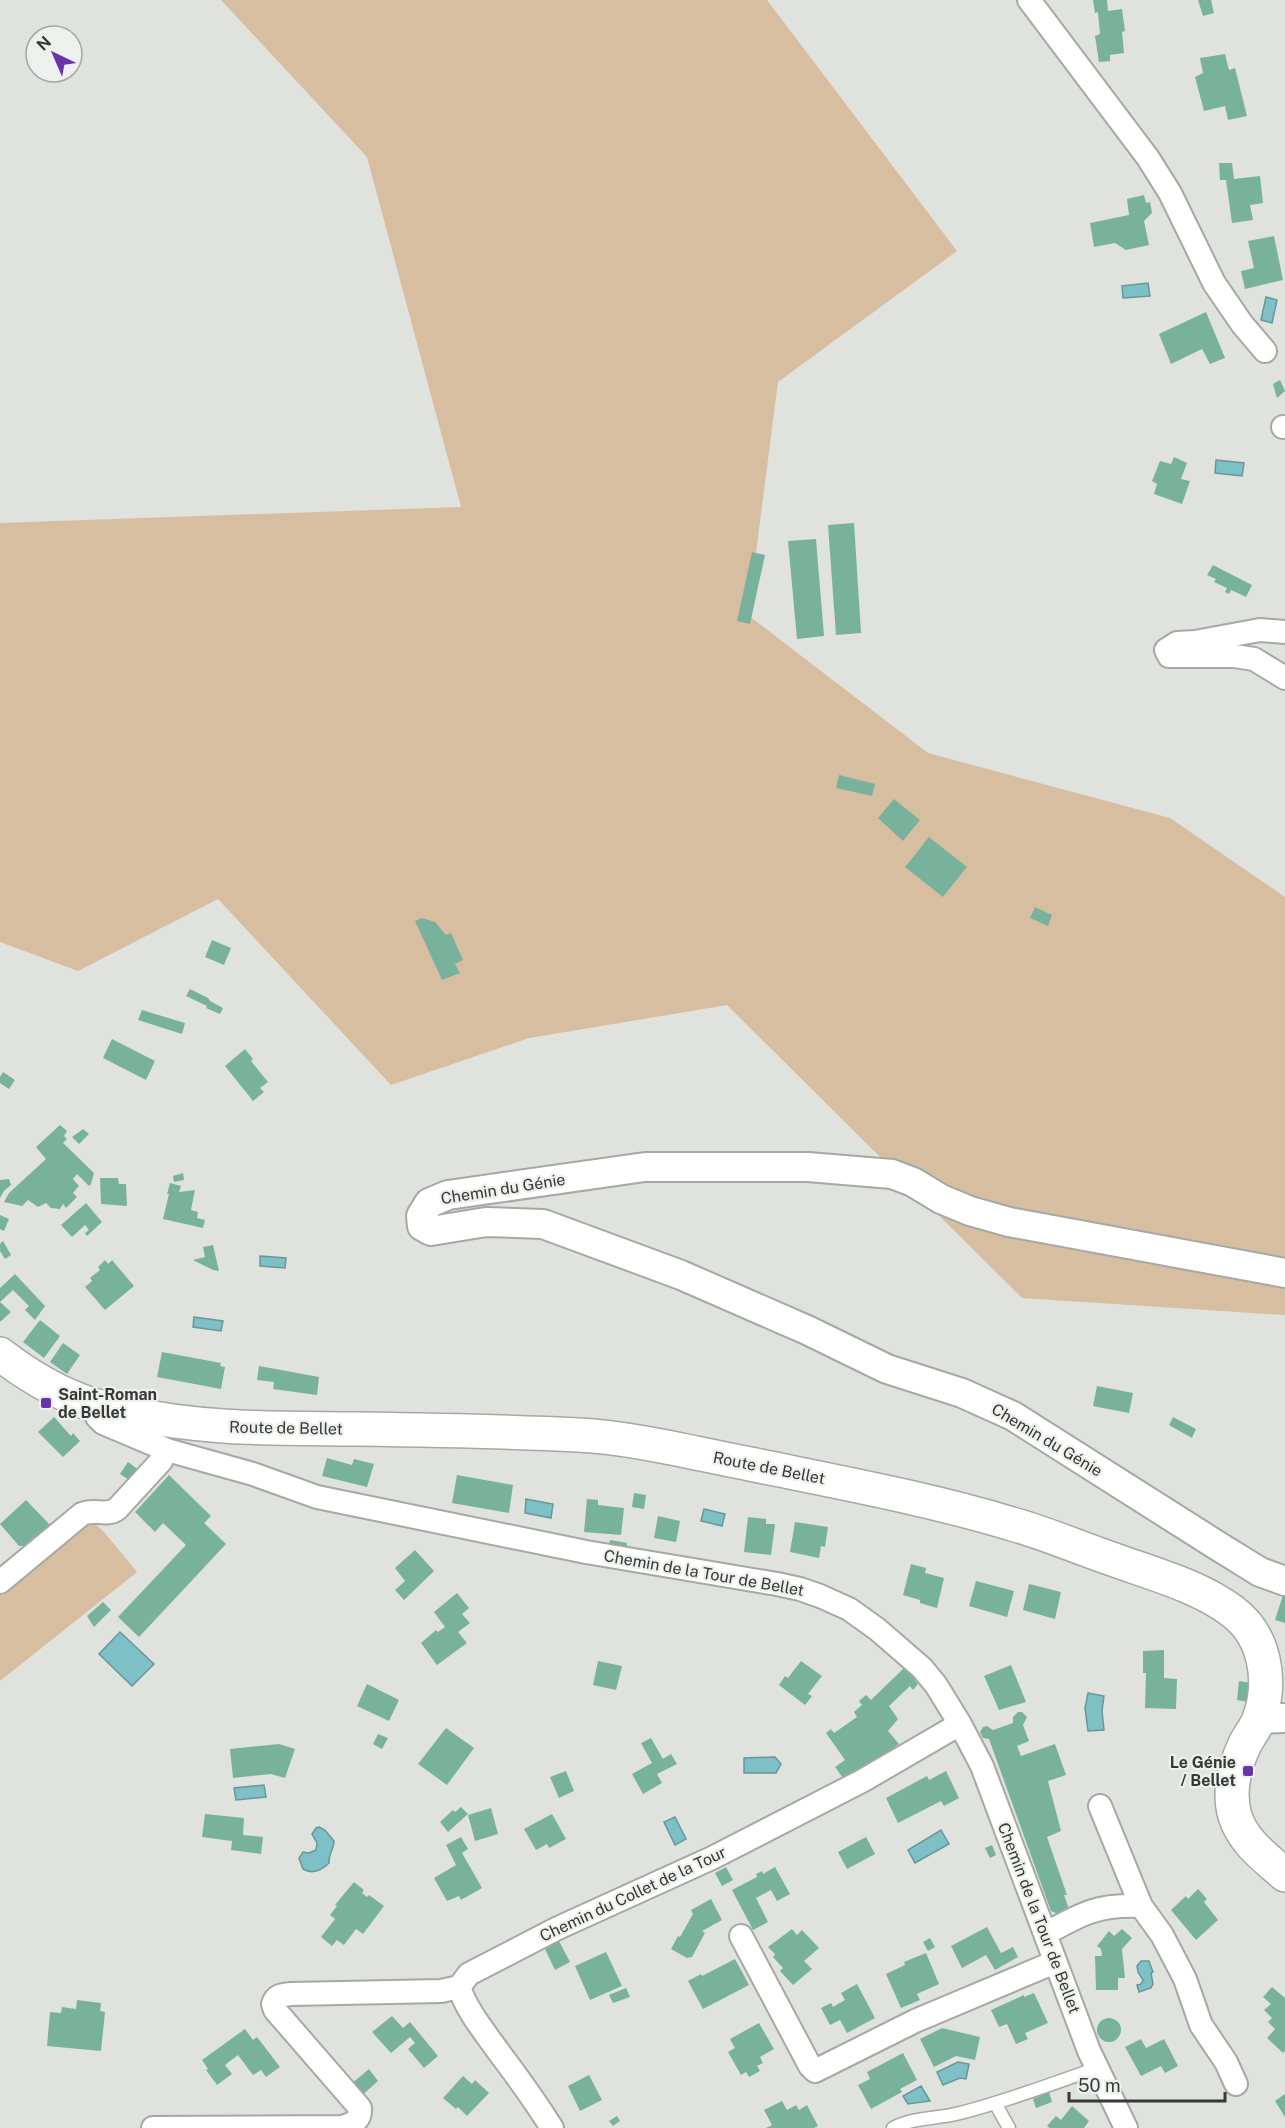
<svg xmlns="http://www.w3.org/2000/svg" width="1285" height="2128" font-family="'Public Sans',sans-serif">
	<rect width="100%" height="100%" fill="#e0e2de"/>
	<path fill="#d8bea0" d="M 221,0 L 767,0 L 957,251 L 778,382 L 748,615 L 928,753 L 1170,818 L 1285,897 L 1285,1315 L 1022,1298 L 727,1005 L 529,1038 L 391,1085 L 218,899 L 78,971 L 0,942 L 0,523 L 461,507 L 367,157 Z
		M 87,1516 L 104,1532 L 137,1572 L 0,1681 L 0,1588 Z"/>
	<path fill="#7dc0c5" stroke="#68979a" stroke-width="1.5" d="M 1148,283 L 1150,296 L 1123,298 L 1122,286 Z
		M 1266,297 L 1277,300 L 1272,323 L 1261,320 Z
		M 1216,460 L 1244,463 L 1242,476 L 1215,473 Z
		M 260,1256 L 286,1258 L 285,1268 L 260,1266 Z
		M 194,1317 L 223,1321 L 221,1331 L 193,1327 Z
		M 526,1499 L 553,1504 L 551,1518 L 525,1513 Z
		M 704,1509 L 725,1514 L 722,1526 L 701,1521 Z
		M 120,1632 L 154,1664 L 132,1686 L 99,1654 Z
		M 1088,1693 L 1104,1696 L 1102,1711 L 1104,1730 L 1088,1731 L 1085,1708 Z
		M 775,1757 L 781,1764 L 776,1773 L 744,1773 L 744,1758 Z
		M 264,1785 L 266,1797 L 236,1800 L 234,1788 Z
		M 675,1817 L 686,1839 L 675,1845 L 664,1822 Z
		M 319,1827 L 325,1830 L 334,1841 C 334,1849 328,1855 329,1863 C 322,1870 313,1875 303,1869 L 299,1858 L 303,1852 L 309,1853 L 316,1850 L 317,1843 L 312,1834 L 316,1828 Z
		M 941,1830 L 949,1844 L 915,1863 L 908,1850 Z
		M 1141,1961 L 1149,1961 L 1153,1972 L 1151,1973 L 1153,1984 L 1151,1988 L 1139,1992 L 1137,1985 L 1141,1984 L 1143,1980 L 1138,1972 L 1137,1966 Z
		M 958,2062 L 969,2064 L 966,2079 L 960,2078 L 943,2085 L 937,2072 Z
		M 921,2086 L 930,2101 L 908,2104 L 903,2096 Z"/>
	<path fill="#78b29c" d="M 1093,0 L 1107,0 L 1108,11 L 1122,9 L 1125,31 L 1122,32 L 1124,53 L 1110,55 L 1110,61 L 1099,62 L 1095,36 L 1100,34 L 1098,12 L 1095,13 Z
		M 1198,0 L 1211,0 L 1214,13 L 1203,16 Z
		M 1225,54 L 1229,70 L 1235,68 L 1247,116 L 1228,120 L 1225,106 L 1204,111 L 1195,77 L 1203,73 L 1200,58 Z
		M 1219,163 L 1232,163 L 1234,179 L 1260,176 L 1263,203 L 1250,205 L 1253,220 L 1232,223 L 1226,180 L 1220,180 Z
		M 1144,195 L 1146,203 L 1150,202 L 1152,213 L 1144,221 L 1149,245 L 1126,250 L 1115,243 L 1094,247 L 1090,223 L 1129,215 L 1127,199 Z
		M 1274,236 L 1283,280 L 1245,289 L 1241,271 L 1254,268 L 1248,241 Z
		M 1206,312 L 1225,358 L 1210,364 L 1202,349 L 1171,364 L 1159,334 Z
		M 1280,380 L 1285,391 L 1277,398 L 1273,384 Z
		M 1174,457 L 1187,463 L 1181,479 L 1190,481 L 1182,504 L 1154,494 L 1157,484 L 1152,481 L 1160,461 L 1171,464 Z
		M 854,523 L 861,633 L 836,635 L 828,525 Z
		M 816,539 L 824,636 L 797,639 L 788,541 Z
		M 752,552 L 765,555 L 750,624 L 737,621 Z
		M 1213,565 L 1252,585 L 1246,597 L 1231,590 L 1229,594 L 1225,592 L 1227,588 L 1214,582 L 1216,579 L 1207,575 Z
		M 839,775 L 875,784 L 872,796 L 836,788 Z
		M 894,799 L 920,820 L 903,841 L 878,818 Z
		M 929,837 L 967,867 L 943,897 L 905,867 Z
		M 1035,907 L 1052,915 L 1048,926 L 1030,918 Z
		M 422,918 L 435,922 L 446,935 L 451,933 L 463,960 L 455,964 L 460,973 L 442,980 L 415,921 Z
		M 212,940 L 231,948 L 224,965 L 205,957 Z
		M 190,989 L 208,998 L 210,1001 L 223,1008 L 220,1014 L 206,1008 L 207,1006 L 186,996 Z
		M 142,1010 L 185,1023 L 182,1034 L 138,1020 Z
		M 112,1039 L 155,1061 L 146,1080 L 103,1058 Z
		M 245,1049 L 253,1059 L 251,1061 L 268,1082 L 260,1088 L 264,1092 L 253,1101 L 225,1066 Z
		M 3,1072 L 15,1080 L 9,1089 L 0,1083 L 0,1077 Z
		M 60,1125 L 67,1131 L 64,1136 L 67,1139 L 63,1143 L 94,1173 L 91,1184 L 89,1186 L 77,1174 L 73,1179 L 79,1186 L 73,1193 L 77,1197 L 66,1208 L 63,1204 L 60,1209 L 51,1208 L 46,1203 L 38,1207 L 28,1200 L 22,1206 L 4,1202 L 9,1193 L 46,1159 L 36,1147 Z
		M 83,1129 L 89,1134 L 79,1144 L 72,1137 Z
		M 183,1173 L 184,1180 L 174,1182 L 173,1176 Z
		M 100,1178 L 118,1178 L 119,1184 L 126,1184 L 127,1206 L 101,1204 Z
		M 9,1179 L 11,1185 L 4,1191 L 0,1198 L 0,1180 Z
		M 170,1183 L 181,1186 L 179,1192 L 195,1190 L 191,1210 L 198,1212 L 197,1218 L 205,1220 L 203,1228 L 163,1219 L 169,1194 L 167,1194 Z
		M 86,1203 L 102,1222 L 87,1236 L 85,1233 L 89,1230 L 85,1225 L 72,1237 L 61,1225 Z
		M 0,1215 L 9,1219 L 4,1231 L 0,1229 Z
		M 3,1241 L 11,1255 L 5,1259 L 0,1251 L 0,1244 Z
		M 213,1245 L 219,1271 L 213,1270 L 193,1260 L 205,1257 L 203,1247 Z
		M 105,1260 L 108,1264 L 112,1260 L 134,1286 L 105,1310 L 85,1287 L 92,1281 L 90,1278 L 100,1270 L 98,1267 Z
		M 15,1274 L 45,1306 L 35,1320 L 25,1310 L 29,1306 L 13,1290 L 0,1302 L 11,1312 L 0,1322 L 0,1288 Z
		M 40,1320 L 60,1336 L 44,1358 L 23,1342 Z
		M 63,1343 L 80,1355 L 67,1374 L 50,1362 Z
		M 162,1352 L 221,1363 L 220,1366 L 225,1367 L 221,1389 L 157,1377 Z
		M 259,1366 L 319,1377 L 317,1395 L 273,1389 L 274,1382 L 257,1380 Z
		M 1097,1386 L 1133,1393 L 1129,1413 L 1093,1406 Z
		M 54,1417 L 71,1436 L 73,1433 L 80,1441 L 63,1457 L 38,1432 Z
		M 1173,1417 L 1196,1429 L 1192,1438 L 1169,1425 Z
		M 327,1458 L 352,1465 L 354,1459 L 374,1464 L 367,1487 L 322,1476 Z
		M 128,1462 L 140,1471 L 132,1482 L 120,1474 Z
		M 169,1475 L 211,1516 L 204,1523 L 226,1544 L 139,1637 L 118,1617 L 186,1545 L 163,1523 L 155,1532 L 135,1512 Z
		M 457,1475 L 513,1485 L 509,1513 L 452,1503 Z
		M 634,1493 L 646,1495 L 644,1509 L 632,1507 Z
		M 587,1499 L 598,1500 L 598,1505 L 624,1508 L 621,1535 L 584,1532 Z
		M 26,1500 L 52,1527 L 26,1546 L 19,1546 L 0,1524 Z
		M 658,1516 L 680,1521 L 676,1542 L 654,1538 Z
		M 748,1517 L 766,1519 L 766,1524 L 775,1524 L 771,1555 L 744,1552 Z
		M 795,1522 L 828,1527 L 825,1547 L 821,1546 L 819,1558 L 790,1552 Z
		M 610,1540 L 627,1543 L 626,1555 L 608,1552 Z
		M 415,1550 L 434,1571 L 404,1600 L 395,1590 L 405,1581 L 395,1568 Z
		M 911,1564 L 926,1568 L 925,1573 L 944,1578 L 937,1608 L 920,1603 L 920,1600 L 903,1595 Z
		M 976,1581 L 1014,1591 L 1007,1617 L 969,1606 Z
		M 1029,1584 L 1061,1592 L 1055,1619 L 1023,1610 Z
		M 457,1593 L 469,1608 L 462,1614 L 470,1623 L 458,1632 L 467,1643 L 437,1665 L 421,1643 L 436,1630 L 438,1632 L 445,1627 L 434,1612 Z
		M 1283,1595 L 1285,1595 L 1285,1623 L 1275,1620 Z
		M 103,1602 L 111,1610 L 94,1627 L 87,1616 Z
		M 1164,1650 L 1164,1678 L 1177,1679 L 1176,1709 L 1145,1708 L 1146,1673 L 1143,1673 L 1143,1651 Z
		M 598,1661 L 622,1666 L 616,1690 L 593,1685 Z
		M 801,1661 L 822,1676 L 808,1694 L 812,1696 L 805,1705 L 779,1685 L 785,1676 L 788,1678 Z
		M 1011,1665 L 1026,1702 L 999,1710 L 984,1676 Z
		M 905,1667 L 918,1684 L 913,1690 L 910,1686 L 889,1706 L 898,1719 L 888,1731 L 899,1744 L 845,1781 L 835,1767 L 845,1760 L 826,1733 L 831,1729 L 834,1733 L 857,1717 L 854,1712 L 862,1705 L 859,1701 L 866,1695 L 871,1700 Z
		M 1239,1681 L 1251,1683 L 1248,1702 L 1237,1700 Z
		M 367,1684 L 399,1700 L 389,1721 L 357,1706 Z
		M 1018,1712 L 1022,1712 L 1027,1717 L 1023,1725 L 1029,1741 L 1017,1746 L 1021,1756 L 1055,1744 L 1066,1775 L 1048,1781 L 1061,1831 L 1047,1837 L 1067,1895 L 1064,1895 L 1069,1909 L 1058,1914 L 1051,1911 L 989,1739 L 983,1738 L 980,1732 L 983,1727 L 987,1726 L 993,1730 L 1013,1723 L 1013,1717 Z
		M 446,1728 L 474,1748 L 447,1785 L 418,1764 Z
		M 378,1734 L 388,1738 L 382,1749 L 373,1744 Z
		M 651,1738 L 663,1759 L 671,1754 L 677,1764 L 657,1774 L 662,1783 L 643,1794 L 632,1774 L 652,1763 L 641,1743 Z
		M 279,1744 L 295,1749 L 285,1778 L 271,1774 L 233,1778 L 230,1749 Z
		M 566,1771 L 574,1791 L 559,1798 L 550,1777 Z
		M 946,1771 L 959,1798 L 944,1806 L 941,1801 L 898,1823 L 886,1798 L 927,1776 L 929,1780 Z
		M 461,1807 L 468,1814 L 448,1832 L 440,1822 L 453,1810 L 455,1812 Z
		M 491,1808 L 498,1834 L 475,1841 L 468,1815 Z
		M 205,1814 L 244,1818 L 243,1835 L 263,1837 L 261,1854 L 231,1850 L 232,1841 L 202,1837 Z
		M 552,1814 L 566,1839 L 549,1848 L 547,1844 L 536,1850 L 524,1829 Z
		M 461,1837 L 468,1849 L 462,1853 L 482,1888 L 461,1900 L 459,1896 L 447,1901 L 434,1878 L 456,1865 L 446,1845 Z
		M 866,1837 L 875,1854 L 847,1869 L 838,1852 Z
		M 992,1845 L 996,1855 L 990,1858 L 985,1848 Z
		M 726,1867 L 733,1880 L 722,1886 L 715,1873 Z
		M 775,1867 L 790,1894 L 777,1901 L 771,1890 L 756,1898 L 768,1922 L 753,1930 L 732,1890 L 757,1877 L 756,1874 L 762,1871 L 763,1874 Z
		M 354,1882 L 364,1890 L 362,1893 L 367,1897 L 369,1895 L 384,1906 L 363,1934 L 356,1929 L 344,1945 L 337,1940 L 332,1946 L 321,1937 L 335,1919 L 330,1915 L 337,1906 L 335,1905 Z
		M 1198,1889 L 1207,1899 L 1204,1902 L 1218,1920 L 1196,1940 L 1171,1910 L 1186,1896 L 1188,1899 Z
		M 711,1899 L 722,1920 L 702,1931 L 705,1933 L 692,1957 L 687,1958 L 671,1949 L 678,1936 L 680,1937 L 693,1914 L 691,1910 Z
		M 987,1927 L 1001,1953 L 1013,1947 L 1018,1957 L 995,1970 L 986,1955 L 962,1968 L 951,1946 Z
		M 792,1929 L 797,1935 L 802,1930 L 819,1948 L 804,1961 L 812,1969 L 793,1985 L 780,1971 L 783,1968 L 773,1957 L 775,1954 L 768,1947 Z
		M 1122,1929 L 1132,1938 L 1122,1949 L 1125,1978 L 1118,1978 L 1118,1990 L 1096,1990 L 1095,1956 L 1102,1956 L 1101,1949 L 1097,1946 L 1109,1931 L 1114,1936 Z
		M 930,1938 L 935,1947 L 928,1951 L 923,1942 Z
		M 559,1941 L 570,1962 L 555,1970 L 545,1949 Z
		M 606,1952 L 622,1986 L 590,2000 L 575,1966 Z
		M 926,1953 L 939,1984 L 917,1994 L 920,2000 L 901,2008 L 886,1974 L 905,1965 L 904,1962 Z
		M 735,1959 L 749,1985 L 703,2009 L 688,1981 L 701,1974 L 702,1976 Z
		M 857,1984 L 875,2018 L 847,2033 L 840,2020 L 830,2025 L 821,2008 L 831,2003 L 833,2007 L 845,2000 L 841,1993 Z
		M 1272,1987 L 1285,1998 L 1285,2051 L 1283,2053 L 1267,2038 L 1275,2029 L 1268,2022 L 1272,2018 L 1264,2010 L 1271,2004 L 1263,1997 Z
		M 626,1988 L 630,1997 L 613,2003 L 609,1995 Z
		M 1034,1993 L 1048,2023 L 1025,2033 L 1028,2039 L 1016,2044 L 1007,2024 L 999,2027 L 991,2010 L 1024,1995 L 1024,1997 Z
		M 77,2000 L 101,2003 L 100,2011 L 105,2012 L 101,2051 L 47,2046 L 50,2012 L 61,2013 L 62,2007 L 76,2009 Z
		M 392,2016 L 403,2028 L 410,2022 L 438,2056 L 424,2068 L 408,2049 L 415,2043 L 410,2037 L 391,2053 L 372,2032 Z
		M1097 2030a12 12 0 1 1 24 0a12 12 0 1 1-24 0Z
		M 759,2023 L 774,2049 L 760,2057 L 763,2063 L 757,2066 L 760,2071 L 749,2077 L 746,2072 L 741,2075 L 728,2052 L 735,2048 L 730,2039 Z
		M 942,2028 L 980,2037 L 975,2060 L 956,2056 L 934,2067 L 920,2039 Z
		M 245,2029 L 253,2040 L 257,2037 L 280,2067 L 266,2077 L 261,2070 L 253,2075 L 238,2055 L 225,2065 L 232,2074 L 217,2085 L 206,2070 L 208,2069 L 202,2060 Z
		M 1141,2039 L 1146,2048 L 1164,2039 L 1178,2066 L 1165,2073 L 1161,2066 L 1141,2076 L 1125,2047 Z
		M 903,2053 L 917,2080 L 900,2089 L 902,2092 L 871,2109 L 858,2085 L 870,2079 L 867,2072 Z
		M 369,2069 L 378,2081 L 360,2097 L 350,2085 Z
		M 589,2075 L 602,2100 L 580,2111 L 568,2086 Z
		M 463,2076 L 472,2084 L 475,2080 L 489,2093 L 467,2116 L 458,2107 L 456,2109 L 443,2098 Z
		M 1049,2092 L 1052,2102 L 1036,2108 L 1033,2099 Z
		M 1285,2094 L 1285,2117 L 1275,2101 Z
		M 782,2101 L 787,2110 L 796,2105 L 799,2110 L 807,2105 L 818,2126 L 814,2128 L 766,2128 L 772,2125 L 764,2110 Z
		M 1072,2106 L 1089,2121 L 1084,2128 L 1050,2128 L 1047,2126 L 1056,2116 L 1061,2120 Z
		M 617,2116 L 620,2121 L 613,2126 L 609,2121 Z"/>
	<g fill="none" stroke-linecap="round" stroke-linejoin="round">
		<g stroke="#a5a8a4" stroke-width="15">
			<path id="service" d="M 995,2103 L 1009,2128
				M 893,2128 C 914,2117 938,2119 960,2113 C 1007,2101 1052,2084 1097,2068"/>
		</g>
		<g stroke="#a5a8a4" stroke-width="26">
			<path id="minor" d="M 1029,0 L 1148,158 L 1170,193 L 1214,283 L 1242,324 L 1265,351
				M 1283,427 L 1285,427
				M 1285,632 L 1260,630 L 1195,642 L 1177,643 L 1166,650 L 1169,656 L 1234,656 L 1254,659 L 1285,678
				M 93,1406 L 97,1417 L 103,1423 L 167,1450 L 253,1474 L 317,1497 L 586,1552 L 777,1584 L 800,1589 L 820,1596 L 849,1609 L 877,1629 L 922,1668 L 936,1685 L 960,1724 L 982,1766 L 1089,2051 L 1126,2128
				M 0,1582 L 82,1514 C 94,1508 106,1517 117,1509 L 161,1461 L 167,1450
				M 1100,1806 L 1141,1906
				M 1045,1934 C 1081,1914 1098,1904 1141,1906 L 1162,1935 L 1185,1979 L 1201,2025 L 1226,2062 L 1236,2084
				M 741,1936 L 810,2066 L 815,2071 L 915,2021 L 1055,1962
				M 153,2128 L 342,2127 C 352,2124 361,2121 360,2108 L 275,2010 L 273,2004 C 276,1995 282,1995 291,1994 L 441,1991 L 459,1987
				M 552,2128 C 535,2101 517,2076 498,2051 C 484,2031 467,2011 459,1987 L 469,1974 L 558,1928 L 712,1858 L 862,1781 L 960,1724"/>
		</g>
		<g stroke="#a5a8a4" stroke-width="32">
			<path id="tertiary" d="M 1285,1273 L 1009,1222 L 970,1211 L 941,1199 L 913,1182 L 892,1174 L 808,1167 L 645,1167 L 448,1195 L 429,1203 L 421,1216 L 422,1226 L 431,1231 L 486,1222 L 543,1224 L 681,1275 L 807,1330 L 887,1369 L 962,1393 L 1013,1416 L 1218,1546 L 1260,1572 L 1285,1581
				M 1259,1719 L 1285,1718"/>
		</g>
		<g stroke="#a5a8a4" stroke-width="36">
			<path id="secondary" d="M 0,1354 C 27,1375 57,1393 90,1404 C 102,1408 115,1410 128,1413 C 204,1430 279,1428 357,1429 C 431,1430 504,1431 578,1435 C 636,1438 693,1453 750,1464 C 837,1482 926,1498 1012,1524 C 1045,1533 1077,1547 1109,1558 C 1150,1573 1197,1585 1232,1611 C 1265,1635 1273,1681 1259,1719 C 1256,1728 1248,1737 1244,1746 C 1234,1768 1228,1792 1235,1816 C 1243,1842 1266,1858 1285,1875"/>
		</g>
		<use href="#service" stroke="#fff" stroke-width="12"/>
		<use href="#minor" stroke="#fff" stroke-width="22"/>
		<use href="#tertiary" stroke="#fff" stroke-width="28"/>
		<use href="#secondary" stroke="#fff" stroke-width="33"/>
	</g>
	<g fill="#6a33aa" stroke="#edf0ec" stroke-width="2">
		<rect x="40" y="1397" width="12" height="12" rx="3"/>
		<rect x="1242" y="1765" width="12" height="12" rx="3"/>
	</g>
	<g text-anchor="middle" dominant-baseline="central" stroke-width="4.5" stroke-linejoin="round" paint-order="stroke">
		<g font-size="16" fill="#373837" stroke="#edf0ec">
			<text transform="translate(503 1189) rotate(-9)">Chemin du Génie</text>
			<text transform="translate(286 1428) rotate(1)">Route de Bellet</text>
			<text transform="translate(1047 1440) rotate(31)">Chemin du Génie</text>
			<text transform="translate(769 1468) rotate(11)">Route de Bellet</text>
			<text transform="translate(704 1573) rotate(10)">Chemin de la Tour de Bellet</text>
			<text transform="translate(633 1894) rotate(-25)">Chemin du Collet de la Tour</text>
			<text transform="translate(1039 1918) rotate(69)">Chemin de la Tour de Bellet</text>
		</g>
		<g font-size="16" font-weight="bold" fill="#373837" stroke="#edf0ec" text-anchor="start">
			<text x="58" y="1394">Saint-Roman<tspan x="58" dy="18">de Bellet</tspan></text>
			<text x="1236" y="1762" text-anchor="end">Le Génie<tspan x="1236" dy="18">/ Bellet</tspan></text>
		</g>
	</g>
	<g transform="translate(54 54) rotate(316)"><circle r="28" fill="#edf0ec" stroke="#a4a6a4" stroke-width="1.5"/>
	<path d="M0-4.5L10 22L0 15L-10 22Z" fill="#6a33aa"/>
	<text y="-9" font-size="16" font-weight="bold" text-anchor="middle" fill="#373837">N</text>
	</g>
	<path d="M1069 2092v9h156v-9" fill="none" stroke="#373837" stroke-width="3"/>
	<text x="1078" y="2092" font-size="18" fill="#373837" stroke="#edf0ec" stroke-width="4.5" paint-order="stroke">50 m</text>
</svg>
